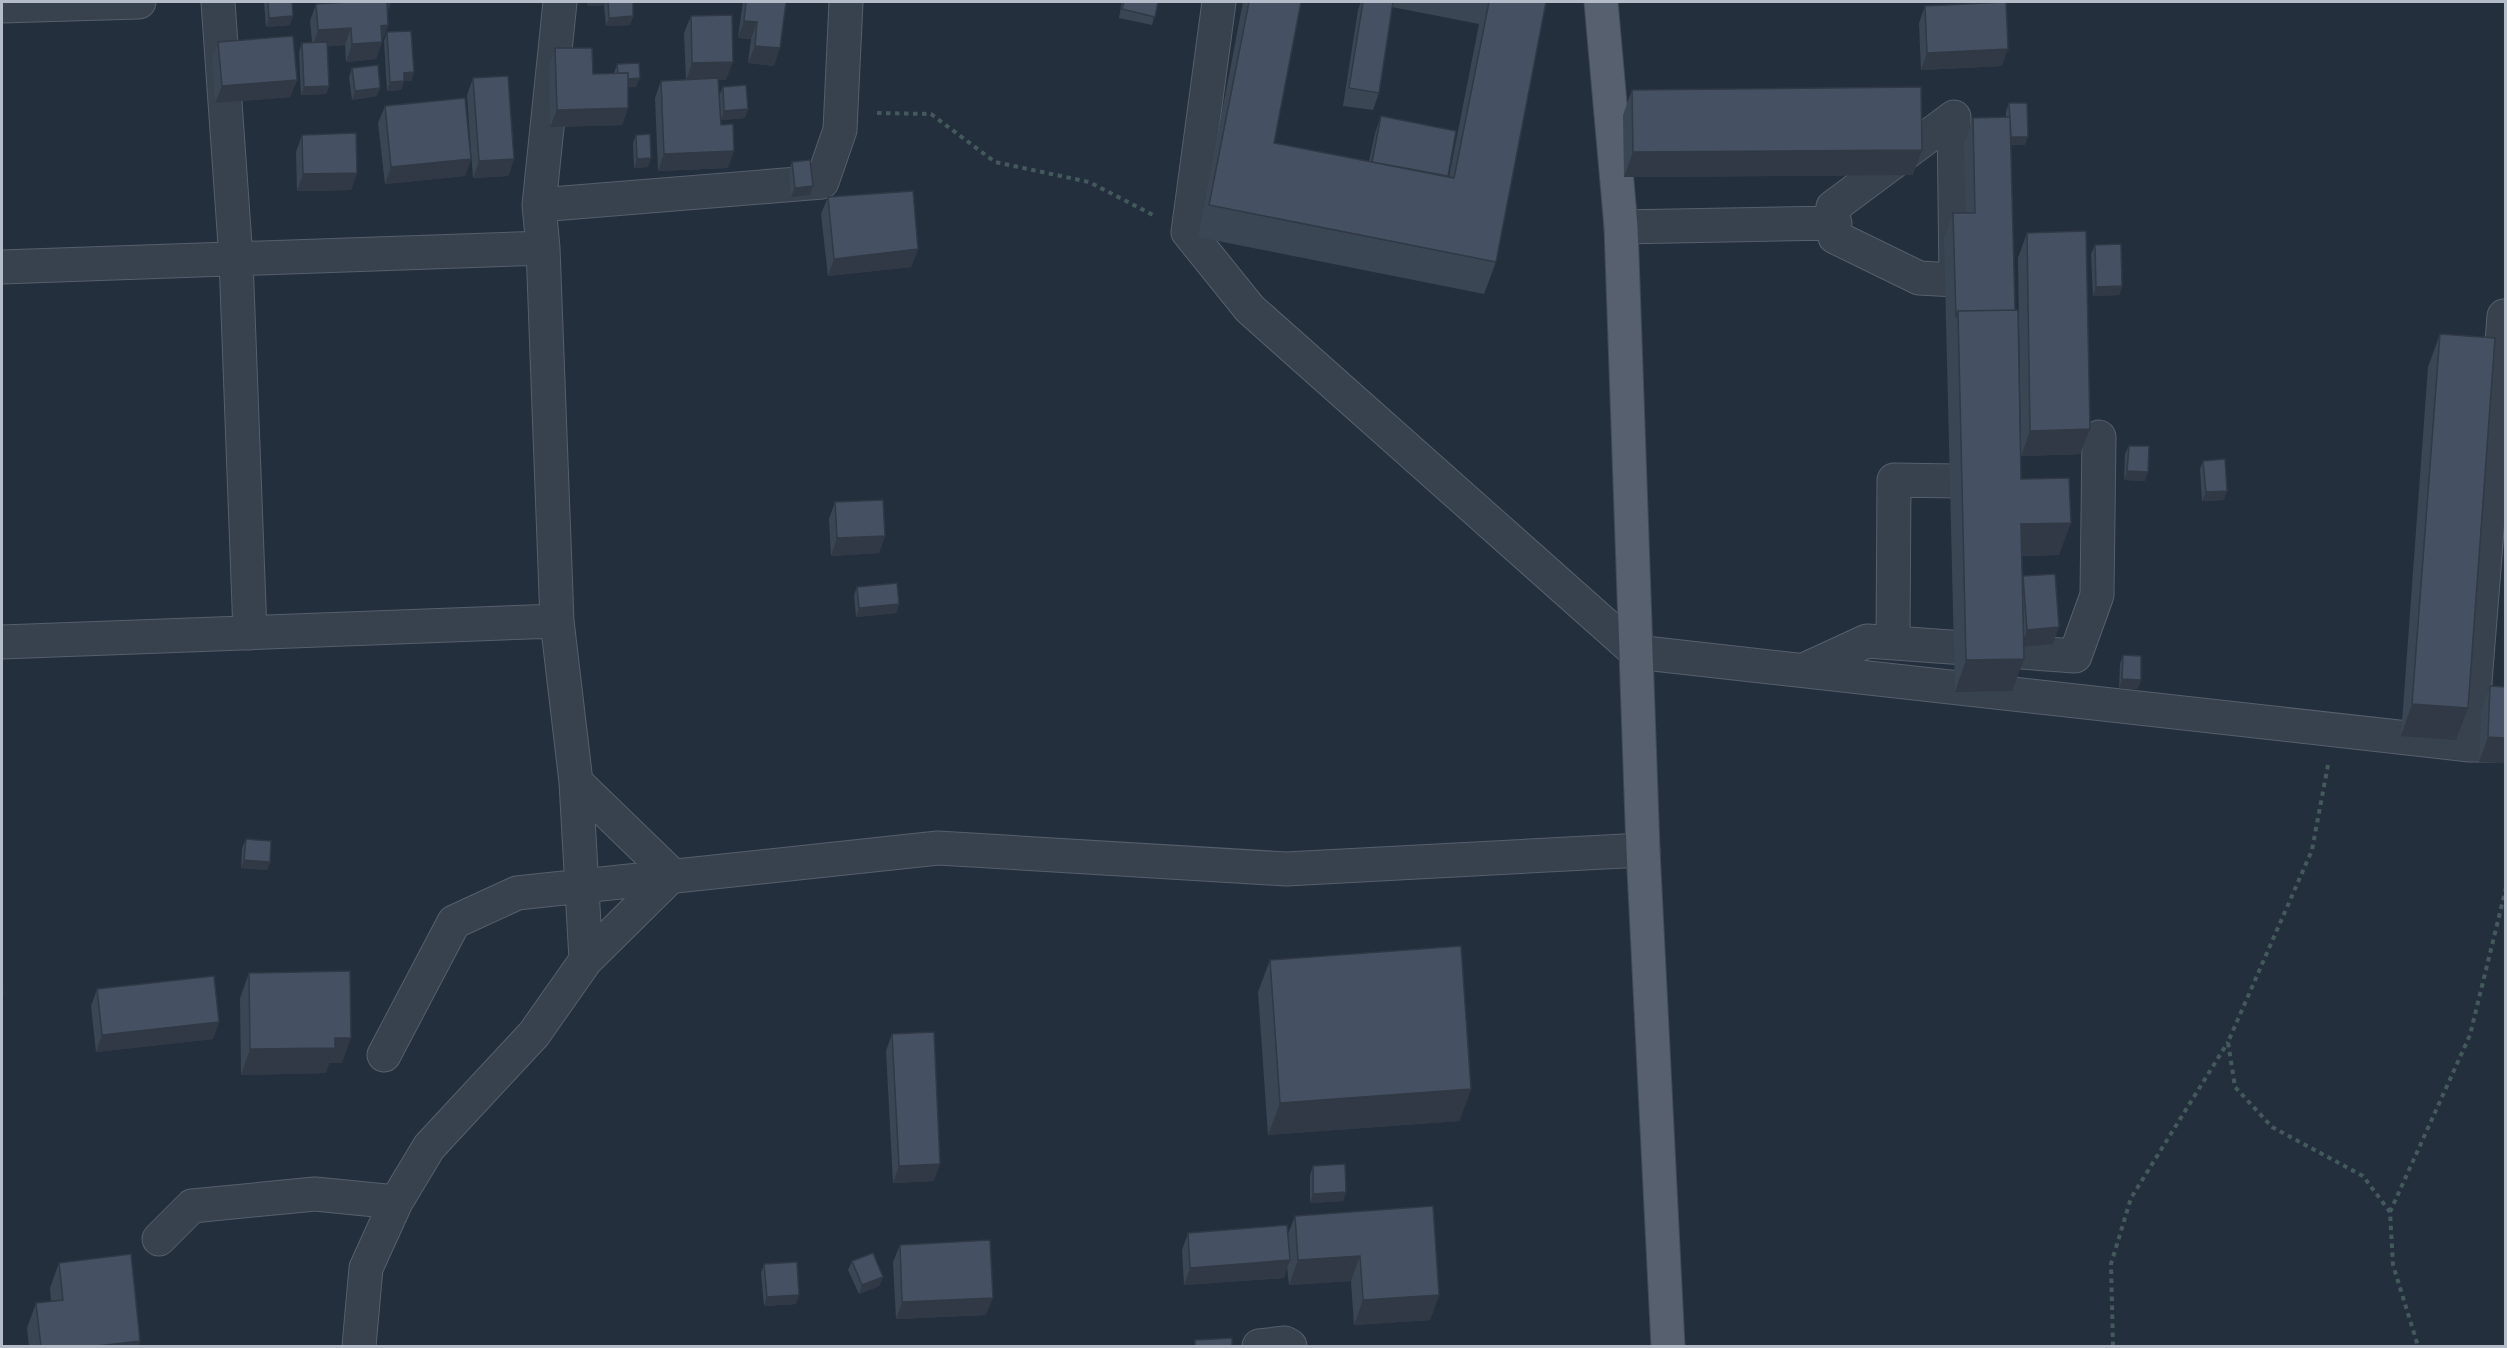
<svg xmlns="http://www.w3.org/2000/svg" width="2507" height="1348" font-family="'Alegreya Sans',sans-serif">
	<rect width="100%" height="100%" fill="#242f3e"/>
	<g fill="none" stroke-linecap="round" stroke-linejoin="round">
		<g stroke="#565f6c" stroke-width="35">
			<path id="minor" d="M 218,2 L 236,259 L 250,633
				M 1219,2 L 1188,232 L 1250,309 L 1636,652 L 2470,745 L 2506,745
				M 2,6 L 139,2
				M 1954,117 L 1956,280 L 1919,278 L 1835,237 L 1833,207 Z
				M 539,205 L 822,182 L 840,130 L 846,2
				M 1621,227 L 1835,223
				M 2,267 L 543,248
				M 2,642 L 557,621
				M 1893,643 L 1894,480 L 1958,481
				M 1804,670 L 1867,641 L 2075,656 L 2097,595 L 2099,437
				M 2470,745 L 2504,316
				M 576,782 L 672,875 L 586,960
				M 384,1055 L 454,922 L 517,893 L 938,848 L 1286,869 L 1643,850
				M 159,1239 L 192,1206 L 315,1194 L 396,1202
				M 359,1346 L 366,1268 L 396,1202 L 429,1147 L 534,1034 L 586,960 L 576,782 L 557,621 L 543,248 L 539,205 L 560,2
				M 1259,1346 L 1285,1343 L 1290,1346"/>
		</g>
		<g stroke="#414a57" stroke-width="35">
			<path id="major" d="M 1601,2 L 1621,227 L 1643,850 L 1668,1346"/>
		</g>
		<path stroke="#44595c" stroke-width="4" stroke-dasharray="4.5 4.5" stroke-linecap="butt" d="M 877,113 L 931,114 L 995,162 L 1089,182 L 1155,216
			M 2328,765 L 2312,850 L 2228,1042 L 2235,1087 L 2272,1127 L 2363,1176 L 2390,1212 L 2393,1265 L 2418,1346
			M 2390,1212 L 2470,1035 L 2506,888
			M 2113,1346 L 2111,1264 L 2131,1198 L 2228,1042"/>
		<use href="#minor" stroke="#38414e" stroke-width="33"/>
		<use href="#major" stroke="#56606e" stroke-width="33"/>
	</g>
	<path fill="#3b4654" d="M 264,2 L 292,2 L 290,25 L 266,27 Z
		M 341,2 L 391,2 L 389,9 L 387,9 L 388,25 L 376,59 L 346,62 L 345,45 L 327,46 L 329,86 L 326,94 L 301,95 L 299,52 L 302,43 L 312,42 L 310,21 L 316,4 Z
		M 587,2 L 633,2 L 633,16 L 630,25 L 606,26 L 604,5 L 588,6 Z
		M 743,2 L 786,2 L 774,66 L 748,63 L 751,39 L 738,38 Z
		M 1122,2 L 1158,2 L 1152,25 L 1119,18 Z
		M 1243,2 L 1301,2 L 1274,143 L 1369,161 L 1375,133 L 1381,116 L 1449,177 L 1479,24 L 1392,7 L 1379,93 L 1373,110 L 1343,106 L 1358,10 L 1361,2 L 1546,2 L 1496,262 L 1484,294 L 1198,237 Z
		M 1925,6 L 2002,66 L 1921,70 L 1919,23 Z
		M 691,16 L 726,80 L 718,80 L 721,125 L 728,168 L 658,171 L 655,98 L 661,81 L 686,80 L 684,33 Z
		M 387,32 L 414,72 L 411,81 L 404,81 L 401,90 L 387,91 L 384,41 Z
		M 218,42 L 297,80 L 290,97 L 215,103 L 212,60 Z
		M 555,48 L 593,74 L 614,73 L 617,64 L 636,87 L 628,87 L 628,108 L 622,125 L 550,127 L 549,66 Z
		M 352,68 L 377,96 L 352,100 L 349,77 Z
		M 473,78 L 514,159 L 508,176 L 473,178 L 467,95 Z
		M 723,87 L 745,118 L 721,120 L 719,96 Z
		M 1632,90 L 1913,175 L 1624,177 L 1623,115 Z
		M 2009,103 L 2025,145 L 2011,145 L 2015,310 L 2021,479 L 2059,555 L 2021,556 L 2022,580 L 2023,576 L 2053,644 L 2024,647 L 2012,691 L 1955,692 L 1944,238 L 1953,213 L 1966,213 L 1964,143 L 1973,118 L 2006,117 L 2006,112 Z
		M 385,106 L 471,159 L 465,176 L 385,184 L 378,123 Z
		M 302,135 L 357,173 L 351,190 L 297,191 L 296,152 Z
		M 636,135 L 648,167 L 634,168 L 633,143 Z
		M 792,162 L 813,186 L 810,195 L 791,197 L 789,171 Z
		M 828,197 L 918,249 L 911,267 L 828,276 L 821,214 Z
		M 2027,233 L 2090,429 L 2080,454 L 2021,456 L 2018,258 Z
		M 2095,245 L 2122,286 L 2119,295 L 2093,296 L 2091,254 Z
		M 2440,334 L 2456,740 L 2401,736 L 2428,367 Z
		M 2129,446 L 2145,481 L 2124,480 L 2125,454 Z
		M 2203,461 L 2224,500 L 2202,501 L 2200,469 Z
		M 835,502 L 885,536 L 879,553 L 831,556 L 829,519 Z
		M 857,587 L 899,604 L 896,613 L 856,617 L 854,595 Z
		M 2123,655 L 2141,680 L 2137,689 L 2119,688 L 2120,664 Z
		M 2490,686 L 2505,687 L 2505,763 L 2479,762 L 2481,711 Z
		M 246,839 L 270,862 L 267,870 L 241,868 L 242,848 Z
		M 1270,960 L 1471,1089 L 1459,1121 L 1268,1135 L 1258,992 Z
		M 249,973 L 342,1063 L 329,1063 L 326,1073 L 241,1075 L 240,998 Z
		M 97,989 L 219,1022 L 213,1039 L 96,1052 L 91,1006 Z
		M 892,1034 L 934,1181 L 893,1183 L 886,1051 Z
		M 1313,1166 L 1346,1192 L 1343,1201 L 1310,1203 L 1310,1175 Z
		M 1295,1216 L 1439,1295 L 1430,1320 L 1354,1325 L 1351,1281 L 1289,1285 L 1287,1267 L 1284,1278 L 1184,1285 L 1182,1250 L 1188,1233 L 1288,1234 Z
		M 900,1245 L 986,1315 L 896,1319 L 893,1262 Z
		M 852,1261 L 883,1277 L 879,1286 L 859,1294 L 848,1270 Z
		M 59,1263 L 140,1341 L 138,1347 L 29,1347 L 27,1328 L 36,1303 L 51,1301 L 50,1288 Z
		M 764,1264 L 796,1304 L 764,1306 L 761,1273 Z"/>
	<path fill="#303945" d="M 383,2 L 391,2 L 389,9 L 380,10 Z
		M 589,2 L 606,2 L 604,5 L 588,6 Z
		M 293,16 L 290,25 L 266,27 L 269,18 Z
		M 633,16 L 630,25 L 606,26 L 609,18 Z
		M 744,21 L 757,22 L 751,39 L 738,38 Z
		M 388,25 L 376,59 L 346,62 L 352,44 L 381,26 Z
		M 351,28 L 345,45 L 312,48 L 318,30 Z
		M 755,46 L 780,48 L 774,66 L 748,63 Z
		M 2008,49 L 2002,66 L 1921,70 L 1927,53 Z
		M 733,62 L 726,80 L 686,81 L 692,63 Z
		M 414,72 L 411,81 L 404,81 L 401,90 L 387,91 L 390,82 L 404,73 Z
		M 640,78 L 636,87 L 615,88 L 618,79 Z
		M 297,80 L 290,97 L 215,103 L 222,86 Z
		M 329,86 L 326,94 L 301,95 L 304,87 Z
		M 380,88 L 377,96 L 352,100 L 355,91 Z
		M 628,108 L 622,125 L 550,127 L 557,110 Z
		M 748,109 L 745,118 L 721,120 L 724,111 Z
		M 2010,137 L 2028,137 L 2025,145 L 2006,145 Z
		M 1922,150 L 1913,175 L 1624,177 L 1633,152 Z
		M 734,151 L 728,168 L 658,171 L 664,154 Z
		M 651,158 L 648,167 L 634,168 L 637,159 Z
		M 471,159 L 465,176 L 385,184 L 391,167 Z
		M 514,159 L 508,176 L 473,178 L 479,161 Z
		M 357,173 L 351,190 L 297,191 L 303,174 Z
		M 813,186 L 810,195 L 791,197 L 795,188 Z
		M 918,249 L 911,267 L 828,276 L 834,259 Z
		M 2122,286 L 2119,295 L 2093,296 L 2096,287 Z
		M 2090,429 L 2080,454 L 2021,456 L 2030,431 Z
		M 2127,471 L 2148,472 L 2145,481 L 2124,480 Z
		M 2227,491 L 2224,500 L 2202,501 L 2206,492 Z
		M 2071,523 L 2059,555 L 2009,556 L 2021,524 Z
		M 885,536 L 879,553 L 831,556 L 837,538 Z
		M 899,604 L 896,613 L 856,617 L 859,608 Z
		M 2059,627 L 2053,644 L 2021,647 L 2027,630 Z
		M 2024,659 L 2012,691 L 1955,692 L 1966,660 Z
		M 2122,679 L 2141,680 L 2137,689 L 2119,688 Z
		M 2412,704 L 2468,708 L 2456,740 L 2401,736 Z
		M 2488,737 L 2505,738 L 2505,763 L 2479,762 Z
		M 244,860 L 270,862 L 267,870 L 241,868 Z
		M 219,1022 L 213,1039 L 96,1052 L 102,1035 Z
		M 335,1038 L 351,1038 L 342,1063 L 329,1063 L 326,1073 L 241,1075 L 250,1049 Z
		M 1471,1089 L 1459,1121 L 1268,1135 L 1280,1103 Z
		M 940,1164 L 934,1181 L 893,1183 L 899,1166 Z
		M 1346,1192 L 1343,1201 L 1310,1203 L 1313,1194 Z
		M 1360,1256 L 1351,1281 L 1289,1285 L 1298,1260 Z
		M 1290,1260 L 1284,1278 L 1184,1285 L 1190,1268 Z
		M 883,1277 L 879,1286 L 859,1294 L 862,1285 Z
		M 799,1295 L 796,1304 L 764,1306 L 767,1297 Z
		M 1439,1295 L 1430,1320 L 1354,1325 L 1363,1300 Z
		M 993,1298 L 986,1315 L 896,1319 L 902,1302 Z
		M 140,1341 L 138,1347 L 89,1347 Z"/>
	<path fill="#455162" stroke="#303945" stroke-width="1.5" d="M 268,2 L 292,2 L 293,16 L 269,18 Z
		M 349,2 L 387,2 L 388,25 L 381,26 L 382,42 L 352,44 L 351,28 L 318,30 L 316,4 Z
		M 608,2 L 633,2 L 633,16 L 609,18 Z
		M 746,2 L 786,2 L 780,48 L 755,46 L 757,22 L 744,21 Z
		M 1124,2 L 1158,2 L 1155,17 L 1122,9 Z
		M 1249,2 L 1301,2 L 1274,143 L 1454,178 L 1489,2 L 1546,2 L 1496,262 L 1209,205 Z
		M 1363,2 L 1393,2 L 1379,93 L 1349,88 Z
		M 2006,2 L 2008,49 L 1927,53 L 1925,6 Z
		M 732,15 L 733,62 L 692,63 L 691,16 Z
		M 411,31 L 414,72 L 404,73 L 404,81 L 390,82 L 387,32 Z
		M 293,36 L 297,80 L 222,86 L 218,42 Z
		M 327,42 L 329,86 L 304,87 L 302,43 Z
		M 555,48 L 592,48 L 593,74 L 628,73 L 628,108 L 557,110 Z
		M 639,63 L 640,78 L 628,79 L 628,73 L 618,73 L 617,64 Z
		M 378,65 L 380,88 L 355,91 L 352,68 Z
		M 508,76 L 514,159 L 479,161 L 473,78 Z
		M 718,78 L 721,125 L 733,124 L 734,151 L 664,154 L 661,81 Z
		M 746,85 L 748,109 L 724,111 L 723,87 Z
		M 1921,87 L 1922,150 L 1633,152 L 1632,90 Z
		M 465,98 L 471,159 L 391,167 L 385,106 Z
		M 2009,103 L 2027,103 L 2028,137 L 2011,137 Z
		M 1381,116 L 1456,131 L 1448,176 L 1372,162 Z
		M 2010,117 L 2015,310 L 1958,311 L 1956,318 L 1953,213 L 1975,213 L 1973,118 Z
		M 356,133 L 357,173 L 303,174 L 302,135 Z
		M 650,134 L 651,158 L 637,159 L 636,135 Z
		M 810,160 L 813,186 L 795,188 L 792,162 Z
		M 913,191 L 918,249 L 834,259 L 828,197 Z
		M 2086,231 L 2090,429 L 2030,431 L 2027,233 Z
		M 2121,244 L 2122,286 L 2096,287 L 2095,245 Z
		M 2018,310 L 2021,479 L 2069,478 L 2071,523 L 2021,524 L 2024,659 L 1966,660 L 1958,311 Z
		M 2440,334 L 2495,338 L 2468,708 L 2412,704 Z
		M 2129,446 L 2149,446 L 2148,472 L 2127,471 Z
		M 2225,459 L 2227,491 L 2206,492 L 2203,461 Z
		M 883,500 L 885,536 L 837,538 L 835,502 Z
		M 2055,574 L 2059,627 L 2027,630 L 2023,576 Z
		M 897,583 L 899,604 L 859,608 L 857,587 Z
		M 2123,655 L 2141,656 L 2141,680 L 2122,679 Z
		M 2490,686 L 2505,687 L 2505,738 L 2488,737 Z
		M 246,839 L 271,841 L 270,862 L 244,860 Z
		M 1461,946 L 1471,1089 L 1280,1103 L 1270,960 Z
		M 350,971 L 351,1038 L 335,1038 L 335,1048 L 250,1049 L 249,973 Z
		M 2,972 L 3,993 L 2,993 Z
		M 214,976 L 219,1022 L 102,1035 L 97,989 Z
		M 934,1032 L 940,1164 L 899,1166 L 892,1034 Z
		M 1345,1164 L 1346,1192 L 1313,1194 L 1313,1166 Z
		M 1433,1206 L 1439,1295 L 1363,1300 L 1360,1256 L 1298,1260 L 1295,1216 Z
		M 1287,1225 L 1290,1260 L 1190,1268 L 1188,1233 Z
		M 990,1240 L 993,1298 L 902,1302 L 900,1245 Z
		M 873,1253 L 883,1277 L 862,1285 L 852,1261 Z
		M 131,1254 L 140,1341 L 89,1347 L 41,1347 L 36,1303 L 63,1300 L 59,1263 Z
		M 797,1262 L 799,1295 L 767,1297 L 764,1264 Z
		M 1232,1338 L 1232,1347 L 1195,1347 L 1195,1340 Z"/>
	<rect width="2507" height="1348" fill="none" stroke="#b4bcc9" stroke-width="6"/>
</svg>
